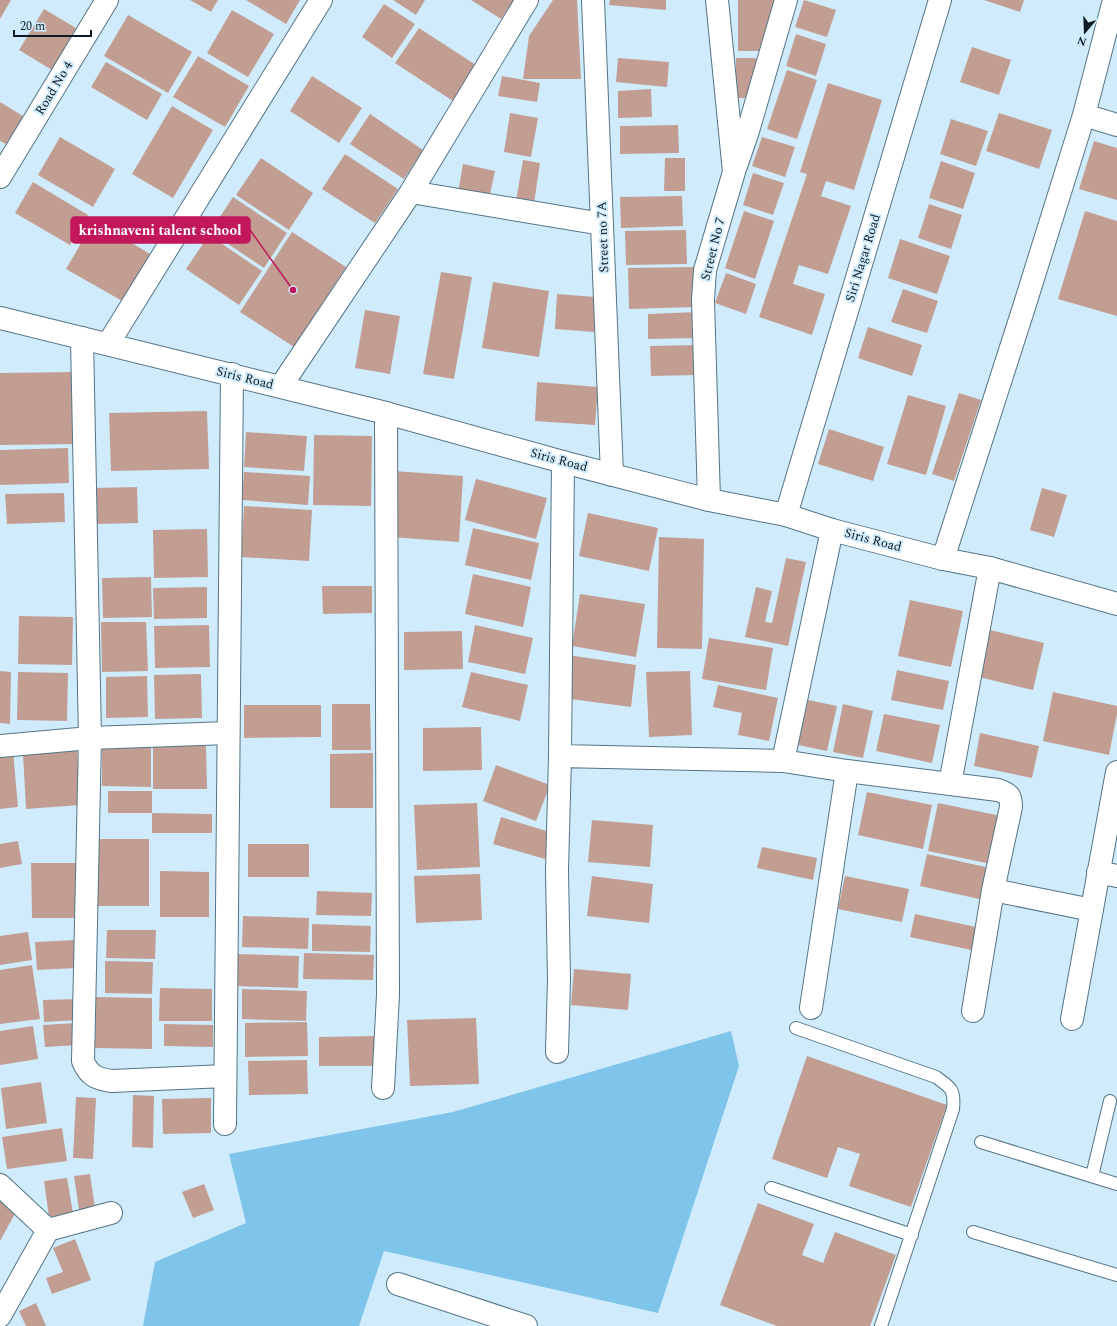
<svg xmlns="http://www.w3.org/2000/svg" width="1117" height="1326" font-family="Spectral,serif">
	<rect width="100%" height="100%" fill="#d0ecfc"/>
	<path fill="#7fc4ea" d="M 731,1031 L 739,1066 L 658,1313 L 384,1251 L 359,1326 L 143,1326 L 155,1262 L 246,1223 L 229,1154 L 453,1112 Z"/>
	<path fill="#c29e92" d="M 0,0 L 11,0 L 0,19 Z
		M 190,0 L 218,0 L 211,12 Z
		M 246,0 L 300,0 L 286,24 Z
		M 393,0 L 425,0 L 416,15 Z
		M 471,0 L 514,0 L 501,19 Z
		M 553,0 L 577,0 L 581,79 L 523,79 L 529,36 Z
		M 610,0 L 666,0 L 666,10 L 609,5 Z
		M 738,0 L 776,0 L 775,16 L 769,16 L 769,51 L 738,51 Z
		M 804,0 L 836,10 L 827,37 L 795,27 Z
		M 984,0 L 1024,0 L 1020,12 Z
		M 384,4 L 415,24 L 392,58 L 362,37 Z
		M 44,9 L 76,28 L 52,70 L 19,50 Z
		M 232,10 L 274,34 L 248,77 L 207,53 Z
		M 128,15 L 192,52 L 168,93 L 104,56 Z
		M 419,28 L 476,65 L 453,101 L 395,63 Z
		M 796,34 L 826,44 L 816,76 L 786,66 Z
		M 972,47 L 1011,60 L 999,95 L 960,82 Z
		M 198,56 L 249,86 L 225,127 L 173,97 Z
		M 618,58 L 669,62 L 667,87 L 616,82 Z
		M 736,58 L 756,58 L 755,98 L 736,98 Z
		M 106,62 L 162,94 L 147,120 L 91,87 Z
		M 787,70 L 817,80 L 797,139 L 767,129 Z
		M 312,76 L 362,108 L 339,143 L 290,111 Z
		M 502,76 L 540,83 L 537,102 L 498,96 Z
		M 828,83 L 882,100 L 854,190 L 826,181 L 821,196 L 851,206 L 828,274 L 799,265 L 793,284 L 825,294 L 812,335 L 759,317 L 807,174 L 800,172 Z
		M 651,89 L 652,117 L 618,118 L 618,91 Z
		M 0,102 L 23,116 L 6,144 L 0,141 Z
		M 172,106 L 213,130 L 173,198 L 132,174 Z
		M 510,113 L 538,118 L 531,157 L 504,152 Z
		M 999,113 L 1052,130 L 1039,169 L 986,151 Z
		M 370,114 L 423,150 L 404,179 L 350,144 Z
		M 951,119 L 988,131 L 976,166 L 940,154 Z
		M 678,125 L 679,153 L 620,154 L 620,126 Z
		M 60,137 L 115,169 L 93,207 L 38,175 Z
		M 762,137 L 795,147 L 785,177 L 752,166 Z
		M 1094,141 L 1117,148 L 1117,200 L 1079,189 Z
		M 345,154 L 398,189 L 375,223 L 322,189 Z
		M 261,158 L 313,193 L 289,230 L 236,195 Z
		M 665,158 L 685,158 L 685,191 L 664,191 Z
		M 523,160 L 540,163 L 533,210 L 515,207 Z
		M 941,161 L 975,173 L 963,209 L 929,198 Z
		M 463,164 L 495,171 L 489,199 L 458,193 Z
		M 753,173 L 784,183 L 773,215 L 743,205 Z
		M 33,182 L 88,215 L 70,245 L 15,213 Z
		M 682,196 L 683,226 L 621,228 L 620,197 Z
		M 233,197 L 287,233 L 264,268 L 210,232 Z
		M 929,204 L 962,215 L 951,249 L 918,238 Z
		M 744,211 L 774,221 L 755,279 L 725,268 Z
		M 1085,211 L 1117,221 L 1117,316 L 1058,299 Z
		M 94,221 L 152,255 L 124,302 L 66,269 Z
		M 686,230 L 687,264 L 626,265 L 625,231 Z
		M 292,232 L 346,267 L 294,347 L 240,312 Z
		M 209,235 L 262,271 L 239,305 L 186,269 Z
		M 900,239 L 950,256 L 937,294 L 888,278 Z
		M 694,267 L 695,307 L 629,309 L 628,268 Z
		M 441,272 L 472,277 L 454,379 L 423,374 Z
		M 726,273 L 756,284 L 746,314 L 715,303 Z
		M 493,282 L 549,291 L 539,357 L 482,348 Z
		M 903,289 L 938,301 L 927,333 L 891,322 Z
		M 557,294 L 596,297 L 594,332 L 555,329 Z
		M 365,310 L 400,316 L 390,374 L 355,368 Z
		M 698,312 L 698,338 L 648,339 L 648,314 Z
		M 868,327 L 922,345 L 912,376 L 858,358 Z
		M 697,345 L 698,375 L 651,376 L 650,346 Z
		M 75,372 L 77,444 L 0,445 L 0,373 Z
		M 537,382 L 598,387 L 595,425 L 535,421 Z
		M 959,393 L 981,400 L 954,481 L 932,474 Z
		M 908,395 L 946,406 L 926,475 L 887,464 Z
		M 207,411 L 209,469 L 111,471 L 109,413 Z
		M 829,429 L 884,447 L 873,481 L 818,464 Z
		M 246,432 L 307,436 L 304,471 L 244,467 Z
		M 314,435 L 372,436 L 371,506 L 313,505 Z
		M 68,448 L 69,483 L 0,485 L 0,450 Z
		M 394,471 L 463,476 L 459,542 L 390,537 Z
		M 244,472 L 310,476 L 308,505 L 242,500 Z
		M 476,479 L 547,498 L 536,539 L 465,520 Z
		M 137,487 L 138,523 L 95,524 L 94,488 Z
		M 1042,488 L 1067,495 L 1054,537 L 1030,530 Z
		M 64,493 L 65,522 L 7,524 L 5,494 Z
		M 244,506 L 312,510 L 309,561 L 241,557 Z
		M 588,513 L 658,528 L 649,571 L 579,556 Z
		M 473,528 L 539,543 L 531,580 L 465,565 Z
		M 207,529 L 208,577 L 154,578 L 153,530 Z
		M 659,537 L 704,539 L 702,649 L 657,648 Z
		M 786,558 L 806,562 L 788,646 L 745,637 L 756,587 L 772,591 L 765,622 L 772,623 Z
		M 473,574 L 531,587 L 523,627 L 465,614 Z
		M 151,577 L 152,617 L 103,618 L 102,578 Z
		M 322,586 L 372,586 L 372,613 L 323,614 Z
		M 207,587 L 207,618 L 154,619 L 153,588 Z
		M 580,594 L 645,604 L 636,657 L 572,646 Z
		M 910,600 L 963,611 L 951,667 L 898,656 Z
		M 19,616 L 73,617 L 72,665 L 18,664 Z
		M 101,622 L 146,622 L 148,671 L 102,672 Z
		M 209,625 L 210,667 L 155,668 L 154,626 Z
		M 475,625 L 533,638 L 525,674 L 468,662 Z
		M 990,630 L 1044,643 L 1033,690 L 979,677 Z
		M 462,631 L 463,669 L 404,670 L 404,632 Z
		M 709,638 L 773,648 L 766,690 L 702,679 Z
		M 568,655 L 636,665 L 631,707 L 563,698 Z
		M 897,670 L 949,681 L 943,710 L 891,700 Z
		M 0,671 L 11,672 L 10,724 L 0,723 Z
		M 690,671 L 692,735 L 649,737 L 646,672 Z
		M 18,672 L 68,673 L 67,721 L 17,720 Z
		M 471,672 L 528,685 L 520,721 L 462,707 Z
		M 201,674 L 202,718 L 155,719 L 154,675 Z
		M 147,676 L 148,717 L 106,718 L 106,677 Z
		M 718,685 L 778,698 L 769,741 L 738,735 L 742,713 L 713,707 Z
		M 1053,692 L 1117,706 L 1117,714 L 1109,755 L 1043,741 Z
		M 808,700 L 837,706 L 827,751 L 798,745 Z
		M 332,704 L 370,704 L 371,750 L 332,750 Z
		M 843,704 L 873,711 L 863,758 L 833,752 Z
		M 244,705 L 321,705 L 321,737 L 244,738 Z
		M 884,714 L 940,725 L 932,763 L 876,751 Z
		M 481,727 L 482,770 L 423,771 L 423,728 Z
		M 980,733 L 1039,746 L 1032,778 L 974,766 Z
		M 153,746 L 206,746 L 207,789 L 153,789 Z
		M 102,747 L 151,747 L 151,787 L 102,786 Z
		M 77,750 L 80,805 L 26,809 L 23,754 Z
		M 13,751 L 18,807 L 0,809 L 0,752 Z
		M 373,753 L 373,808 L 330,808 L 330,754 Z
		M 496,765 L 550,785 L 536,821 L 483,801 Z
		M 108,791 L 152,791 L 152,813 L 108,813 Z
		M 867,792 L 932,805 L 923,849 L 858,835 Z
		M 477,803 L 480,867 L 417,870 L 414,805 Z
		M 938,803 L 1001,816 L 991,864 L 928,851 Z
		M 152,813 L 212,814 L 212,833 L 152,833 Z
		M 501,817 L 553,833 L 545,859 L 493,844 Z
		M 592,820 L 653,825 L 650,867 L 588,862 Z
		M 97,839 L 149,839 L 149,906 L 96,906 Z
		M 18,841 L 22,864 L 0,868 L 0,844 Z
		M 248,844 L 309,844 L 309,877 L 248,877 Z
		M 762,847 L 817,858 L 813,880 L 757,868 Z
		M 927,854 L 990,868 L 984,900 L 920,886 Z
		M 31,863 L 77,863 L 77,918 L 32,918 Z
		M 160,871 L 209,872 L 209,917 L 160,917 Z
		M 480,874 L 482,920 L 416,923 L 414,876 Z
		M 592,876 L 653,884 L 649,923 L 587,916 Z
		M 845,876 L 909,889 L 902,922 L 838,909 Z
		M 317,891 L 372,893 L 371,916 L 316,915 Z
		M 915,914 L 981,928 L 976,951 L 910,937 Z
		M 243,916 L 309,918 L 308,949 L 242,947 Z
		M 312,924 L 371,926 L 370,952 L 312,951 Z
		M 107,930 L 156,930 L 155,959 L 106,958 Z
		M 28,932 L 32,960 L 0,965 L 0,936 Z
		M 75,940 L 76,968 L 37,970 L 35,942 Z
		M 304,953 L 374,955 L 373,980 L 303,979 Z
		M 237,954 L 299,956 L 298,988 L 236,986 Z
		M 105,961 L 153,962 L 152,994 L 105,993 Z
		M 32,965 L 40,1019 L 0,1024 L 0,970 Z
		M 574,969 L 631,974 L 628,1010 L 571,1005 Z
		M 160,988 L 212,989 L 212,1021 L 159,1021 Z
		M 242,989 L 307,991 L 306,1021 L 242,1019 Z
		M 96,997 L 152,998 L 152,1049 L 95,1048 Z
		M 77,999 L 79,1020 L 44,1022 L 43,1000 Z
		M 476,1018 L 479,1084 L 410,1086 L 407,1020 Z
		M 307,1022 L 308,1056 L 245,1057 L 245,1023 Z
		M 77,1023 L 79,1045 L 45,1047 L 43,1025 Z
		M 164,1024 L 213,1025 L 213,1047 L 164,1046 Z
		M 33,1026 L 38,1059 L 0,1065 L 0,1031 Z
		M 375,1036 L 375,1066 L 319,1066 L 319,1037 Z
		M 807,1056 L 947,1105 L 911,1207 L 849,1186 L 860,1154 L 838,1147 L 827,1178 L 772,1159 Z
		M 307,1060 L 308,1094 L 249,1095 L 248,1061 Z
		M 41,1082 L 47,1123 L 6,1129 L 1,1088 Z
		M 133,1095 L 154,1096 L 153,1148 L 132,1147 Z
		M 76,1097 L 96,1098 L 93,1159 L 73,1158 Z
		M 211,1098 L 211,1133 L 163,1134 L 162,1099 Z
		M 62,1128 L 67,1161 L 7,1169 L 2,1137 Z
		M 90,1174 L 95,1208 L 79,1210 L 74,1176 Z
		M 67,1178 L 73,1213 L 49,1217 L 44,1181 Z
		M 204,1184 L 214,1210 L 193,1218 L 182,1192 Z
		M 0,1199 L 18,1208 L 0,1241 Z
		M 758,1203 L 814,1224 L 802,1255 L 823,1263 L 835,1232 L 896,1255 L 870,1326 L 777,1326 L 720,1305 Z
		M 75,1239 L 91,1280 L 52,1294 L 46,1278 L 63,1272 L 53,1248 Z
		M 36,1303 L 46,1326 L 26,1326 L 19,1311 Z"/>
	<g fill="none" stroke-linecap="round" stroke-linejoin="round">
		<g stroke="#547486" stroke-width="14">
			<path id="lane" d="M 796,1028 L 936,1077 C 951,1088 955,1089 953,1109 L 881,1326
				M 981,1142 L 1117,1184
				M 1092,1176 L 1110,1101
				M 771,1188 L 912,1235
				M 973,1232 L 1117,1275"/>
		</g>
		<g stroke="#547486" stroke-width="24">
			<path id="street" d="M 593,0 L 612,475
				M 1084,115 L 1117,125
				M 736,166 L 748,131 L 786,0
				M 0,177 L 107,0
				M 411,192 L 602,224
				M 82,338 L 90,738 L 83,1061 C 89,1076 97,1079 112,1081 L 225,1076
				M 108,344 L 321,0
				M 281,386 L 411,192 L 527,0
				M 709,500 L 703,300 L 705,270 L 734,172 L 717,0
				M 786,515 L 940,0
				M 943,559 L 1025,304 L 1084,115 L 1114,0
				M 0,746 L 90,738 L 228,733
				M 560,756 L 783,761 L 847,771 L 998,790 C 1009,794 1011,795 1011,807 L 993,890 L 973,1011
				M 783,761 L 832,530
				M 950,784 L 990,568
				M 1098,872 L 1117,876
				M 993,890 L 1092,910
				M 811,1008 L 847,771
				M 1072,1019 L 1117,772
				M 557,1052 L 559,980 L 557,871 L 560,756 L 563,462
				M 383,1088 L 388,995 L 386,413
				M 225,1124 L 232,374
				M 0,1185 L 48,1230
				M 398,1284 L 526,1326
				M 0,1316 L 48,1230 L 111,1213"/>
		</g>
		<g stroke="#547486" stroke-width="24">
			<path id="secondary" d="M 0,318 L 386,413 L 563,462 L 709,500 L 786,515 L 832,530 L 943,559 L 990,568 L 1117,604"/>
		</g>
		<use href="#lane" stroke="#fff" stroke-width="12"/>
		<use href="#street" stroke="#fff" stroke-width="22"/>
		<use href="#secondary" stroke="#fff" stroke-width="22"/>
	</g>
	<g text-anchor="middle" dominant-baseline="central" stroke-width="4" stroke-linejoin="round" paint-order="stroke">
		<g font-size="13" fill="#0e1b22" stroke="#d0ecfc">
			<text transform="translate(54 88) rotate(-59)">Road No 4</text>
			<text transform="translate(603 237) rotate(-92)">Street no 7A</text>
			<text transform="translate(713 249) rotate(-76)">Street No 7</text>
			<text transform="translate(863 258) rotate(-73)">Siri Nagar Road</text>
			<text transform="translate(245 378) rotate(14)">Siris Road</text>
			<text transform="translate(559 460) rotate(15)">Siris Road</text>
			<text transform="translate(873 540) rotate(15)">Siris Road</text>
		</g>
	</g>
	<path fill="none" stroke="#c2185b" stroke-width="1.5" d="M293 290L250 230"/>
	<circle fill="#c2185b" stroke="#d0ecfc" stroke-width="1.5" cx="293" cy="290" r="4"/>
	<rect fill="#c2185b" stroke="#c2185b" stroke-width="1.5" x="71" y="217" width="179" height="26" rx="4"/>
	<g font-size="14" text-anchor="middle" font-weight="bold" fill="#fff">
		<text x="160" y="235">krishnaveni talent school</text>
	</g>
	<g transform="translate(1085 32) rotate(199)" stroke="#d0ecfc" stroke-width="3" paint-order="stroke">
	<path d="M0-3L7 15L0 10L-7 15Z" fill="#0e1b22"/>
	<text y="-6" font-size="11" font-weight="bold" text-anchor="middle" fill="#0e1b22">N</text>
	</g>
	<path d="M14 30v6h77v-6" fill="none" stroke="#0e1b22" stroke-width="2"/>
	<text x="20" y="30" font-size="12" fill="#0e1b22" stroke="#d0ecfc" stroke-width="3" paint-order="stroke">20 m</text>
</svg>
